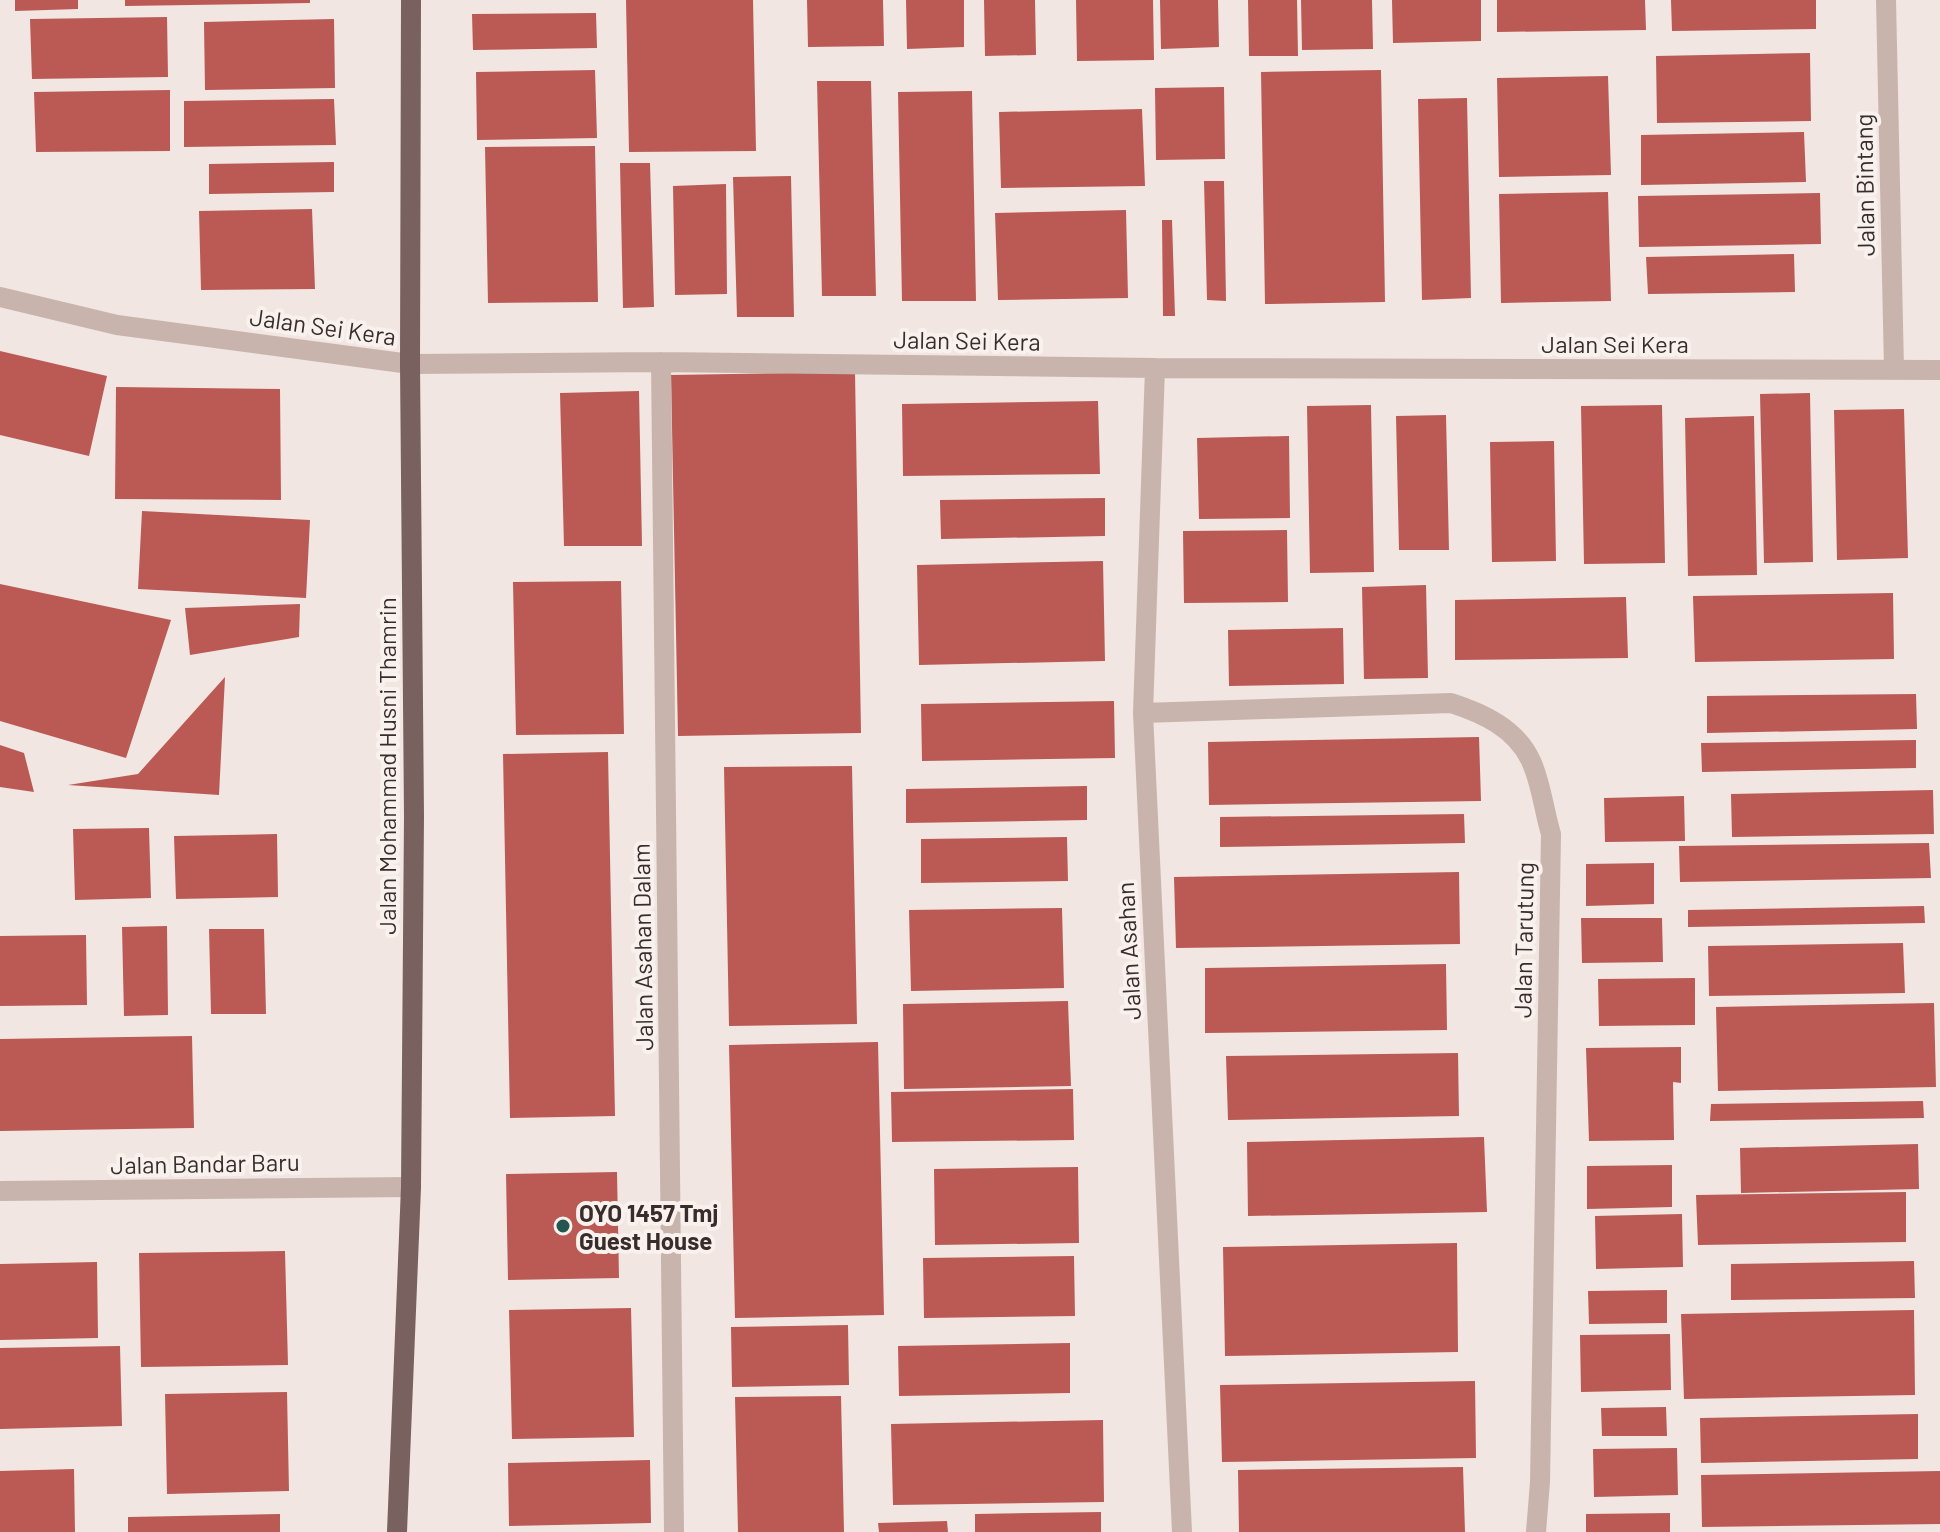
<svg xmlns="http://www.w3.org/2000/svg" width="1940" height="1532" font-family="Barlow,sans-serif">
	<rect width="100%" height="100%" fill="#f1e6e1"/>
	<path fill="#bb5955" d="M 15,0 L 78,0 L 78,9 L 15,11 Z
		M 125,0 L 310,0 L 310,3 L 125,6 Z
		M 626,0 L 753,0 L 756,151 L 629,152 Z
		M 807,0 L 883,0 L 884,46 L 808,47 Z
		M 906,0 L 964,0 L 964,47 L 907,49 Z
		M 984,0 L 1035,0 L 1036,55 L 985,56 Z
		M 1076,0 L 1153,0 L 1154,60 L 1077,61 Z
		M 1160,0 L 1218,0 L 1219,47 L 1161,49 Z
		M 1248,0 L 1297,0 L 1298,56 L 1249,56 Z
		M 1301,0 L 1372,0 L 1373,49 L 1302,50 Z
		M 1392,0 L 1481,0 L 1481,41 L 1393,43 Z
		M 1497,0 L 1645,0 L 1646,30 L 1497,32 Z
		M 1671,0 L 1816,0 L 1816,29 L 1672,31 Z
		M 596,13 L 597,48 L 473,50 L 472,14 Z
		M 167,17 L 168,77 L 32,79 L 30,19 Z
		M 334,19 L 335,88 L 205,90 L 204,22 Z
		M 1810,53 L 1811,121 L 1657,123 L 1656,56 Z
		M 595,70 L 597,138 L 477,140 L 476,72 Z
		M 1381,70 L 1385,302 L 1265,304 L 1261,72 Z
		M 1608,76 L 1611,175 L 1499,177 L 1497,78 Z
		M 817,81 L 871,81 L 876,296 L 822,296 Z
		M 1224,87 L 1225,159 L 1156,160 L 1155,88 Z
		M 170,90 L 170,151 L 36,152 L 34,92 Z
		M 972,91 L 976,301 L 902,301 L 898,92 Z
		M 1467,98 L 1471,298 L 1422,300 L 1418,99 Z
		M 334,99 L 336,145 L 184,147 L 184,101 Z
		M 1142,109 L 1145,186 L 1001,188 L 999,112 Z
		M 1804,132 L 1806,182 L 1641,185 L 1641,135 Z
		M 595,146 L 598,302 L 488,303 L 485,147 Z
		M 334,162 L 334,192 L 209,194 L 209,164 Z
		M 620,163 L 650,163 L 654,307 L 623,308 Z
		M 791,176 L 794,317 L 737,317 L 733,177 Z
		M 1204,181 L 1224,181 L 1226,301 L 1207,300 Z
		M 726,184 L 727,294 L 675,295 L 673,186 Z
		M 1608,192 L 1611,301 L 1501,303 L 1499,194 Z
		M 1820,193 L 1821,244 L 1639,247 L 1638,196 Z
		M 312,209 L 315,289 L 201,290 L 199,211 Z
		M 1126,210 L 1128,298 L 998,300 L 995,213 Z
		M 1162,220 L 1172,220 L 1175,316 L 1163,316 Z
		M 1794,254 L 1795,292 L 1648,294 L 1646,257 Z
		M 0,351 L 107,376 L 89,456 L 0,435 Z
		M 855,372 L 861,733 L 678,736 L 671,375 Z
		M 116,387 L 280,389 L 281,500 L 115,499 Z
		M 639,391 L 642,546 L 564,546 L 560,393 Z
		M 1810,393 L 1813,562 L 1764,563 L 1760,394 Z
		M 1098,401 L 1100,474 L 903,476 L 902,404 Z
		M 1371,405 L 1374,572 L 1310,573 L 1307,406 Z
		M 1662,405 L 1665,563 L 1584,564 L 1581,406 Z
		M 1904,409 L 1908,558 L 1837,560 L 1834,410 Z
		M 1446,415 L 1449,550 L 1399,550 L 1396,416 Z
		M 1754,416 L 1757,575 L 1688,576 L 1685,418 Z
		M 1289,436 L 1290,518 L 1199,519 L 1197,438 Z
		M 1554,441 L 1556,561 L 1492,562 L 1490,442 Z
		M 1105,498 L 1105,536 L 941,539 L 940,500 Z
		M 142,511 L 310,520 L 306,598 L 138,589 Z
		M 1287,530 L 1288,602 L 1184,603 L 1183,531 Z
		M 1103,561 L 1105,661 L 919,665 L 917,565 Z
		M 621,581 L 624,734 L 516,735 L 513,582 Z
		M 0,584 L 171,620 L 126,758 L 0,721 Z
		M 1426,585 L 1428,678 L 1364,679 L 1362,587 Z
		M 1893,593 L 1894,659 L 1695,662 L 1693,596 Z
		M 1626,597 L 1628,658 L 1455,660 L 1455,600 Z
		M 300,604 L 299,637 L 190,655 L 185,608 Z
		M 1343,628 L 1344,684 L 1229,686 L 1228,630 Z
		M 225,677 L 219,795 L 68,785 L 138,774 Z
		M 1916,694 L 1917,729 L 1707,733 L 1707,696 Z
		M 1114,701 L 1115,758 L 922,761 L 921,704 Z
		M 1479,737 L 1481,801 L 1209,805 L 1208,742 Z
		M 1916,740 L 1916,768 L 1702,772 L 1701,743 Z
		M 0,745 L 24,753 L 34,792 L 0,787 Z
		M 608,752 L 615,1116 L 510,1118 L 503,754 Z
		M 852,766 L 857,1024 L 729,1026 L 724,767 Z
		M 1087,786 L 1087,820 L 906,823 L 906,789 Z
		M 1933,790 L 1934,834 L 1732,837 L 1731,794 Z
		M 1684,796 L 1685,841 L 1605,842 L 1604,798 Z
		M 1464,814 L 1465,843 L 1220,847 L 1220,817 Z
		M 149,828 L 151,898 L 75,900 L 73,829 Z
		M 277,834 L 278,897 L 176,899 L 174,836 Z
		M 1067,837 L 1068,881 L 921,883 L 921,839 Z
		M 1929,843 L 1931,878 L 1680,882 L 1679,846 Z
		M 1654,863 L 1654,904 L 1586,906 L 1586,864 Z
		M 1459,872 L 1460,944 L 1176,948 L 1174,877 Z
		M 1924,906 L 1925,923 L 1688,927 L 1688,910 Z
		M 1062,908 L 1064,988 L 911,991 L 909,910 Z
		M 1581,918 L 1662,918 L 1663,962 L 1582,963 Z
		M 167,926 L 168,1015 L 124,1016 L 122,927 Z
		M 209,929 L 264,929 L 266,1014 L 211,1014 Z
		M 86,935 L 87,1005 L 0,1006 L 0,936 Z
		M 1903,943 L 1905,993 L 1709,996 L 1708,946 Z
		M 1446,964 L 1447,1030 L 1205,1033 L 1205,968 Z
		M 1695,978 L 1695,1025 L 1599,1026 L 1598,979 Z
		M 1068,1001 L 1071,1086 L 904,1089 L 903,1004 Z
		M 1934,1003 L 1936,1087 L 1718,1091 L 1716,1007 Z
		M 192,1036 L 194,1128 L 0,1131 L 0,1039 Z
		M 878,1042 L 884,1315 L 735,1318 L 729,1045 Z
		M 1681,1047 L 1681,1083 L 1673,1082 L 1674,1140 L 1589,1141 L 1586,1048 Z
		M 1458,1053 L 1459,1116 L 1228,1120 L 1226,1056 Z
		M 1073,1089 L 1074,1140 L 892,1142 L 891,1092 Z
		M 1923,1101 L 1924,1118 L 1710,1121 L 1711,1104 Z
		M 1484,1137 L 1487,1212 L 1248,1216 L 1247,1142 Z
		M 1918,1144 L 1919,1189 L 1741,1193 L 1740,1148 Z
		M 1672,1165 L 1672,1207 L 1587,1209 L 1587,1166 Z
		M 1078,1167 L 1079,1243 L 935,1245 L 934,1169 Z
		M 617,1172 L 619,1278 L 508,1280 L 506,1174 Z
		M 1906,1192 L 1906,1242 L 1698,1245 L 1696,1195 Z
		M 1682,1214 L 1683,1267 L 1596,1269 L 1595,1216 Z
		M 1457,1243 L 1458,1352 L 1225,1356 L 1223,1247 Z
		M 285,1251 L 288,1365 L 141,1367 L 139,1253 Z
		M 1074,1256 L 1075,1316 L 924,1318 L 923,1258 Z
		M 1914,1261 L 1915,1298 L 1731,1300 L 1731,1264 Z
		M 97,1262 L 98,1338 L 0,1340 L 0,1264 Z
		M 1667,1290 L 1667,1323 L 1589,1324 L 1588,1291 Z
		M 631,1308 L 634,1437 L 512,1439 L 509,1310 Z
		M 1914,1310 L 1915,1395 L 1684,1399 L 1681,1314 Z
		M 848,1325 L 849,1385 L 732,1387 L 731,1327 Z
		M 1670,1334 L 1671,1390 L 1581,1392 L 1580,1335 Z
		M 1070,1343 L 1070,1393 L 899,1396 L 898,1346 Z
		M 120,1346 L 122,1426 L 0,1429 L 0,1348 Z
		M 1475,1381 L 1476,1458 L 1222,1462 L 1220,1385 Z
		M 287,1392 L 289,1491 L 167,1494 L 165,1394 Z
		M 841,1396 L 844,1532 L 738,1532 L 735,1397 Z
		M 1666,1407 L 1667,1436 L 1602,1436 L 1601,1408 Z
		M 1918,1414 L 1918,1459 L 1701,1463 L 1700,1418 Z
		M 1103,1420 L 1104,1502 L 893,1505 L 891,1424 Z
		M 1677,1448 L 1678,1495 L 1594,1497 L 1593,1449 Z
		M 650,1460 L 651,1523 L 509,1526 L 508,1463 Z
		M 1463,1467 L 1465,1532 L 1239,1532 L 1238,1470 Z
		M 74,1469 L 75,1532 L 0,1532 L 0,1471 Z
		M 1940,1471 L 1940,1524 L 1702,1527 L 1701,1475 Z
		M 1101,1512 L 1101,1532 L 975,1532 L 975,1514 Z
		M 1670,1513 L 1670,1532 L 1586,1532 L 1586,1514 Z
		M 280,1514 L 280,1532 L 128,1532 L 128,1517 Z
		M 947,1521 L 948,1532 L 879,1532 L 878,1523 Z"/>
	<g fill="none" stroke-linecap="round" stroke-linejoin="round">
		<path stroke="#c8b4ad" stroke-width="20" d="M 1886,0 L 1894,369
			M 0,297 L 117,325 L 410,364 L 661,362 L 1155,368 L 1940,370
			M 661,362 L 674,1532
			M 1155,368 L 1143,713 L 1182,1532
			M 1143,713 L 1451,703 C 1482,713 1516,728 1531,761 C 1541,782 1544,811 1551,834 L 1540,1482 L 1536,1532
			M 0,1191 L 411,1187"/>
		<path stroke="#78615e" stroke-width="20" d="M 397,1532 L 411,1187 L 414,816 L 410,364 L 411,0"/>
	</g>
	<circle fill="#24554f" stroke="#f9f1ed" stroke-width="3" cx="563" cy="1226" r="8"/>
	<g text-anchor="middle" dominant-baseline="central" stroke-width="8" stroke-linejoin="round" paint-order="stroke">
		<g font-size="24" fill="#382d2b" stroke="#f9f1ed">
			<text transform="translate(1864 185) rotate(-91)">Jalan Bintang</text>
			<text transform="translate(323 326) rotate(8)">Jalan Sei Kera</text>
			<text transform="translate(967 340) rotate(1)">Jalan Sei Kera</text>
			<text x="1615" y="343">Jalan Sei Kera</text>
			<text transform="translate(386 766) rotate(-90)">Jalan Mohammad Husni Thamrin</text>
			<text transform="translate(1523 940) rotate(-89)">Jalan Tarutung</text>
			<text transform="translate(642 947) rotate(-91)">Jalan Asahan Dalam</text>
			<text transform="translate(1128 951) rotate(-93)">Jalan Asahan</text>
			<text transform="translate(205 1163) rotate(-1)">Jalan Bandar Baru</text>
		</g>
		<g font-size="24" font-weight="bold" fill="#382d2b" stroke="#f9f1ed" text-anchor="start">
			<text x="579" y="1212">OYO 1457 Tmj<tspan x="579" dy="28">Guest House</tspan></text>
		</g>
	</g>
</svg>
